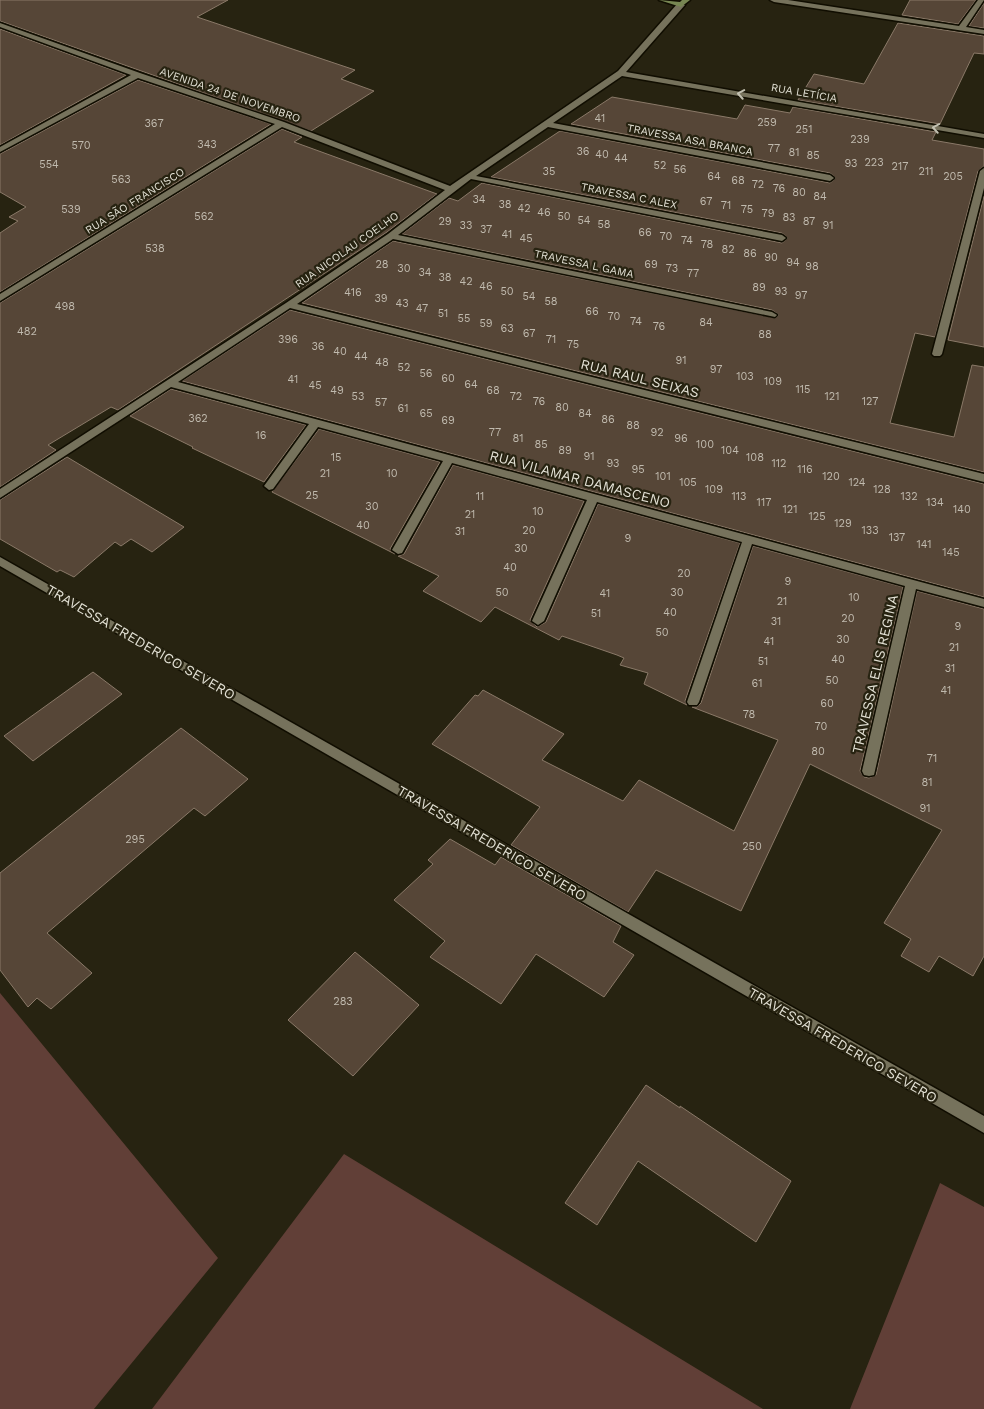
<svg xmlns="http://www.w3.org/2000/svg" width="984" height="1409" font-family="'Work Sans',sans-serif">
	<rect width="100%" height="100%" fill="#272311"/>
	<path fill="#613f37" d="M 0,993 L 218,1258 L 94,1409 L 0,1409 Z
		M 344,1154 L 763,1409 L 152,1409 Z
		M 940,1183 L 984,1207 L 984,1409 L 850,1409 Z"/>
	<path fill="#564637" stroke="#8a7968" d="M 0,0 L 228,0 L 197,17 L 355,70 L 341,79 L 374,91 L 311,131 L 0,21 Z
		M 910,0 L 976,0 L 958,24 L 902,15 Z
		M 984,3 L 984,28 L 969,26 Z
		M 898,23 L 984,36 L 984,54 L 974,53 L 940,124 L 798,100 L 814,74 L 864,84 Z
		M 0,29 L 126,75 L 0,145 Z
		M 138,80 L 271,124 L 0,292 L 0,233 L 18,221 L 9,217 L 26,207 L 0,192 L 0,154 Z
		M 612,97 L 737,119 L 745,105 L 790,113 L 793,107 L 936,132 L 932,140 L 984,149 L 984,166 L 978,171 L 935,337 L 915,333 L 890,423 L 954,437 L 972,365 L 984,367 L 984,472 L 302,303 L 393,241 L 776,318 L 779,315 L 772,310 L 402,234 L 449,198 L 458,201 L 482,183 L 782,243 L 788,238 L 782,233 L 491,177 L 560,131 L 830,183 L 836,178 L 830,173 L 571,124 Z
		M 282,129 L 302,137 L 294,142 L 437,194 L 387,232 L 118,410 L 111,407 L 48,445 L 56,450 L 0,487 L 0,303 Z
		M 984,196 L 984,347 L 948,340 Z
		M 290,310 L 984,484 L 984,597 L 182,381 Z
		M 171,389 L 306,425 L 264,482 L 192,448 L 193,447 L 130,416 Z
		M 319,429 L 440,462 L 390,549 L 395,554 L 272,492 Z
		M 67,457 L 184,527 L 152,552 L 131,539 L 121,546 L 115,542 L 74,577 L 60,570 L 57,572 L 0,539 L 0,500 Z
		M 453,465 L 584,501 L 530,620 L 537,627 L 546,622 L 598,504 L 740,543 L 685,701 L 687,705 L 644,684 L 648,673 L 620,665 L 624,658 L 617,655 L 562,636 L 559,640 L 495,607 L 481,622 L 423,591 L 439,576 L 398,556 L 404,554 Z
		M 753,546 L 903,587 L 860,771 L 864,777 L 869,778 L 876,775 L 917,591 L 984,609 L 984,956 L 973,976 L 939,956 L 929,972 L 901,956 L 911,939 L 884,923 L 942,830 L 810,764 L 741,911 L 656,870 L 628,912 L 511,845 L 540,807 L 432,744 L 475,695 L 478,696 L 483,690 L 564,734 L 542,760 L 623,801 L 639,780 L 734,831 L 778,740 L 692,707 L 697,707 L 701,703 Z
		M 93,672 L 122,694 L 33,761 L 4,736 Z
		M 181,728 L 248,779 L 205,816 L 194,808 L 47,933 L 92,973 L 51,1009 L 37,998 L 28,1007 L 0,970 L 0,873 Z
		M 450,839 L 495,865 L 501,857 L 621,926 L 613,942 L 634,955 L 604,997 L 536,954 L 501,1004 L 430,957 L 445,941 L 394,900 L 433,864 L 428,860 Z
		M 355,952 L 419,1005 L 353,1076 L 288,1020 Z
		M 646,1085 L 680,1108 L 680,1106 L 791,1181 L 756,1242 L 638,1161 L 597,1225 L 565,1203 Z"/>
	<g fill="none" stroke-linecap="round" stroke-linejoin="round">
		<g stroke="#100d00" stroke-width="3">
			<path id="street" d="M 770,0 L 788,0 L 959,26 L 978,0 L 984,0 L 966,27 L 984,30 L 984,34 L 774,2 Z
				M 678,3 L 685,5 L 626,72 L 984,134 L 984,138 L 622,76 L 553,123 L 830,175 L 834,178 L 830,181 L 548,127 L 476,176 L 782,235 L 786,238 L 782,241 L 471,179 L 398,235 L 772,312 L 777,315 L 775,317 L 393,239 L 297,304 L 984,474 L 984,482 L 290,308 L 178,382 L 984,599 L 984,607 L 916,589 L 874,775 L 869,776 L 864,775 L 862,771 L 905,586 L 752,544 L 699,702 L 697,705 L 689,705 L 687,702 L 742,542 L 597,502 L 544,621 L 538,625 L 532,621 L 587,500 L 452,463 L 402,553 L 398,554 L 392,550 L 443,461 L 318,427 L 273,489 L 269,490 L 264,486 L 309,424 L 171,387 L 0,498 L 0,489 L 286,303 L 388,234 L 445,190 L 282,127 L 0,301 L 0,294 L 275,124 L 138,78 L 0,152 L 0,147 L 131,75 L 0,27 L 0,23 L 140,73 L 284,122 L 450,186 L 618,71 Z
				M 984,168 L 984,188 L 942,354 L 940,356 L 934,356 L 932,354 L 980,171 Z
				M 0,557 L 984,1116 L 984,1133 L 0,566 Z"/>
		</g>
		<g stroke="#100d00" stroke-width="3">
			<path id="secondary" d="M 659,0 L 680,2 L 682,0 L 690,0 L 681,7 Z"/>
		</g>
		<use href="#street" fill="#76725c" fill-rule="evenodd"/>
		<use href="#secondary" fill="#778652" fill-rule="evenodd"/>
	</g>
	<defs><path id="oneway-chevron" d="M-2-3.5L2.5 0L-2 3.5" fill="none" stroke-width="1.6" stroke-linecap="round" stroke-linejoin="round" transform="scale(1.25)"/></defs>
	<g stroke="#c2c0b1">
		<use href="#oneway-chevron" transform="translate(741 94) rotate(-170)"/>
		<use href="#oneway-chevron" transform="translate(936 128) rotate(-170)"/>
	</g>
	<g text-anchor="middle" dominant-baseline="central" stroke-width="4.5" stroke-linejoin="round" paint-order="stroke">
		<g font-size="11" fill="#e3e1d5" stroke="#272311">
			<text transform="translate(804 93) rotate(10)">RUA LETÍCIA</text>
			<text transform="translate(230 95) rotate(19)">AVENIDA 24 DE NOVEMBRO</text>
			<text transform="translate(690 140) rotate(11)">TRAVESSA ASA BRANCA</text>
			<text transform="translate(629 196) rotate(11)">TRAVESSA C ALEX</text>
			<text transform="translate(135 201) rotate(-32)">RUA SÃO FRANCISCO</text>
			<text transform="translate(347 250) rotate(-35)">RUA NICOLAU COELHO</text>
			<text transform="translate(584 264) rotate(12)">TRAVESSA L GAMA</text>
		</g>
		<g font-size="11" fill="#c0baae">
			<text x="600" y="118">41</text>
			<text x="767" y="122">259</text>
			<text x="154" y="123">367</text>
			<text x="804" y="129">251</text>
			<text x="860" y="139">239</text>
			<text x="207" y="144">343</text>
			<text x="81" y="145">570</text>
			<text x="774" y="148">77</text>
			<text x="583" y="151">36</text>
			<text x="794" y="152">81</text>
			<text x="602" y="154">40</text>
			<text x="813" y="155">85</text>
			<text x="621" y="158">44</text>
			<text x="874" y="162">223</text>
			<text x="851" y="163">93</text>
			<text x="49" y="164">554</text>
			<text x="660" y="165">52</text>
			<text x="900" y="166">217</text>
			<text x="680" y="169">56</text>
			<text x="549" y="171">35</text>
			<text x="926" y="171">211</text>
			<text x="714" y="176">64</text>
			<text x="953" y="176">205</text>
			<text x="121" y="179">563</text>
			<text x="738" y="180">68</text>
			<text x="758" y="184">72</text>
			<text x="779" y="188">76</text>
			<text x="799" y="192">80</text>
			<text x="820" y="196">84</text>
			<text x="479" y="199">34</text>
			<text x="706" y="201">67</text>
			<text x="505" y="204">38</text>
			<text x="726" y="205">71</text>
			<text x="524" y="208">42</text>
			<text x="71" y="209">539</text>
			<text x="747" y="209">75</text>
			<text x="544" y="212">46</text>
			<text x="768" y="213">79</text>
			<text x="204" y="216">562</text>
			<text x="564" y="216">50</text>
			<text x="789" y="217">83</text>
			<text x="584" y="220">54</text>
			<text x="445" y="221">29</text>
			<text x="809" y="221">87</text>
			<text x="604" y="224">58</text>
			<text x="466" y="225">33</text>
			<text x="828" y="225">91</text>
			<text x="486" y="229">37</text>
			<text x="645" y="232">66</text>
			<text x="507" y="234">41</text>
			<text x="666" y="236">70</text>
			<text x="526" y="238">45</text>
			<text x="687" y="240">74</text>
			<text x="707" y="244">78</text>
			<text x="155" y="248">538</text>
			<text x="728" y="249">82</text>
			<text x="750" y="253">86</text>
			<text x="771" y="257">90</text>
			<text x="793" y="262">94</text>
			<text x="382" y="264">28</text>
			<text x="651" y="264">69</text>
			<text x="812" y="266">98</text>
			<text x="404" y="268">30</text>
			<text x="672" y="268">73</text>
			<text x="425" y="272">34</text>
			<text x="693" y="273">77</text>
			<text x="445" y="277">38</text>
			<text x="466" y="281">42</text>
			<text x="486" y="286">46</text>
			<text x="759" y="287">89</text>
			<text x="507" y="291">50</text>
			<text x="781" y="291">93</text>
			<text x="353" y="292">416</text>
			<text x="801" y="295">97</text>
			<text x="529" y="296">54</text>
			<text x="381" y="298">39</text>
			<text x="551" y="301">58</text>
			<text x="402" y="303">43</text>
			<text x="65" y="306">498</text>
			<text x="422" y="308">47</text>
			<text x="592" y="311">66</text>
			<text x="443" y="313">51</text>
			<text x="614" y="316">70</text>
			<text x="464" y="318">55</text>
			<text x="636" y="321">74</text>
			<text x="706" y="322">84</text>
			<text x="486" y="323">59</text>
			<text x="659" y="326">76</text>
			<text x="507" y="328">63</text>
			<text x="27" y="331">482</text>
			<text x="529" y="333">67</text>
			<text x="765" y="334">88</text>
			<text x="288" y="339">396</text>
			<text x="551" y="339">71</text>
			<text x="573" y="344">75</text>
			<text x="318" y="346">36</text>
			<text x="340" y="351">40</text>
			<text x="361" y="356">44</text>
			<text x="681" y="360">91</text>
			<text x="382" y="362">48</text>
			<text x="404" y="367">52</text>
			<text x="716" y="369">97</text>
			<text x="426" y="373">56</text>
			<text x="745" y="376">103</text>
			<text x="448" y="378">60</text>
			<text x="293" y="379">41</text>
			<text x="773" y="381">109</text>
			<text x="471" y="384">64</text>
			<text x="315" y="385">45</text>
			<text x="803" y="389">115</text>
			<text x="337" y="390">49</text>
			<text x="493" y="390">68</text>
			<text x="358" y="396">53</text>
			<text x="516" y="396">72</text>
			<text x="832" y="396">121</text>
			<text x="539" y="401">76</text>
			<text x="870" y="401">127</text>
			<text x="381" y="402">57</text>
			<text x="562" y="407">80</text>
			<text x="403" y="408">61</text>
			<text x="426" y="413">65</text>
			<text x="585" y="413">84</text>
			<text x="198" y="418">362</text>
			<text x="608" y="419">86</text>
			<text x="448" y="420">69</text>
			<text x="633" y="425">88</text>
			<text x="495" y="432">77</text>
			<text x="657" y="432">92</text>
			<text x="261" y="435">16</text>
			<text x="518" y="438">81</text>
			<text x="681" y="438">96</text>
			<text x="541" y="444">85</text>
			<text x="705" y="444">100</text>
			<text x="565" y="450">89</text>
			<text x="730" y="450">104</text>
			<text x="589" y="456">91</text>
			<text x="336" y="457">15</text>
			<text x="755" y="457">108</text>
			<text x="613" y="463">93</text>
			<text x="779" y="463">112</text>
			<text x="638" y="469">95</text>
			<text x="805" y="469">116</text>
			<text x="325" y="473">21</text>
			<text x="392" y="473">10</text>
			<text x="663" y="476">101</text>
			<text x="831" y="476">120</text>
			<text x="688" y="482">105</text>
			<text x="857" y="482">124</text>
			<text x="714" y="489">109</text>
			<text x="882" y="489">128</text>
			<text x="312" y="495">25</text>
			<text x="480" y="496">11</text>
			<text x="739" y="496">113</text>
			<text x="909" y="496">132</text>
			<text x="764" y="502">117</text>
			<text x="935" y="502">134</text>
			<text x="372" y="506">30</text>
			<text x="790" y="509">121</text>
			<text x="962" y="509">140</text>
			<text x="538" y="511">10</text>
			<text x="470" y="514">21</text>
			<text x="817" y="516">125</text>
			<text x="843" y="523">129</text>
			<text x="363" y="525">40</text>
			<text x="529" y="530">20</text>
			<text x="870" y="530">133</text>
			<text x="460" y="531">31</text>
			<text x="897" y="537">137</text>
			<text x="628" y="538">9</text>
			<text x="924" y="544">141</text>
			<text x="521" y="548">30</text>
			<text x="951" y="552">145</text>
			<text x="510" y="567">40</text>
			<text x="684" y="573">20</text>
			<text x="788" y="581">9</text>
			<text x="502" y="592">50</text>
			<text x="677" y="592">30</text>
			<text x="605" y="593">41</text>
			<text x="854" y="597">10</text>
			<text x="782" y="601">21</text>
			<text x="670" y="612">40</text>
			<text x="596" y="613">51</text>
			<text x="848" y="618">20</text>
			<text x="776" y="621">31</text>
			<text x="958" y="626">9</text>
			<text x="662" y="632">50</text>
			<text x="843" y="639">30</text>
			<text x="769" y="641">41</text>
			<text x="954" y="647">21</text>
			<text x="838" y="659">40</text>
			<text x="763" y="661">51</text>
			<text x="950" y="668">31</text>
			<text x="832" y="680">50</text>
			<text x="757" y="683">61</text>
			<text x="946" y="690">41</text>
			<text x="827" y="703">60</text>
			<text x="749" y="714">78</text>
			<text x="821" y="726">70</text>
			<text x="818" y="751">80</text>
			<text x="932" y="758">71</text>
			<text x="927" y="782">81</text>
			<text x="925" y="808">91</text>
			<text x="135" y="839">295</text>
			<text x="752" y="846">250</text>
			<text x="343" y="1001">283</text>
		</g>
		<g font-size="14" fill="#e3e1d5" stroke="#272311">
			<text transform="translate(640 378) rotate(14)">RUA RAUL SEIXAS</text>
			<text transform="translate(580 479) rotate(15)">RUA VILAMAR DAMASCENO</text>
			<text transform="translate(141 642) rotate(30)">TRAVESSA FREDERICO SEVERO</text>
			<text transform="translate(875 674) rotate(-77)">TRAVESSA ELIS REGINA</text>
			<text transform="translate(492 843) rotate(30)">TRAVESSA FREDERICO SEVERO</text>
			<text transform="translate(843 1045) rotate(30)">TRAVESSA FREDERICO SEVERO</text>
		</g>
	</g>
</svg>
